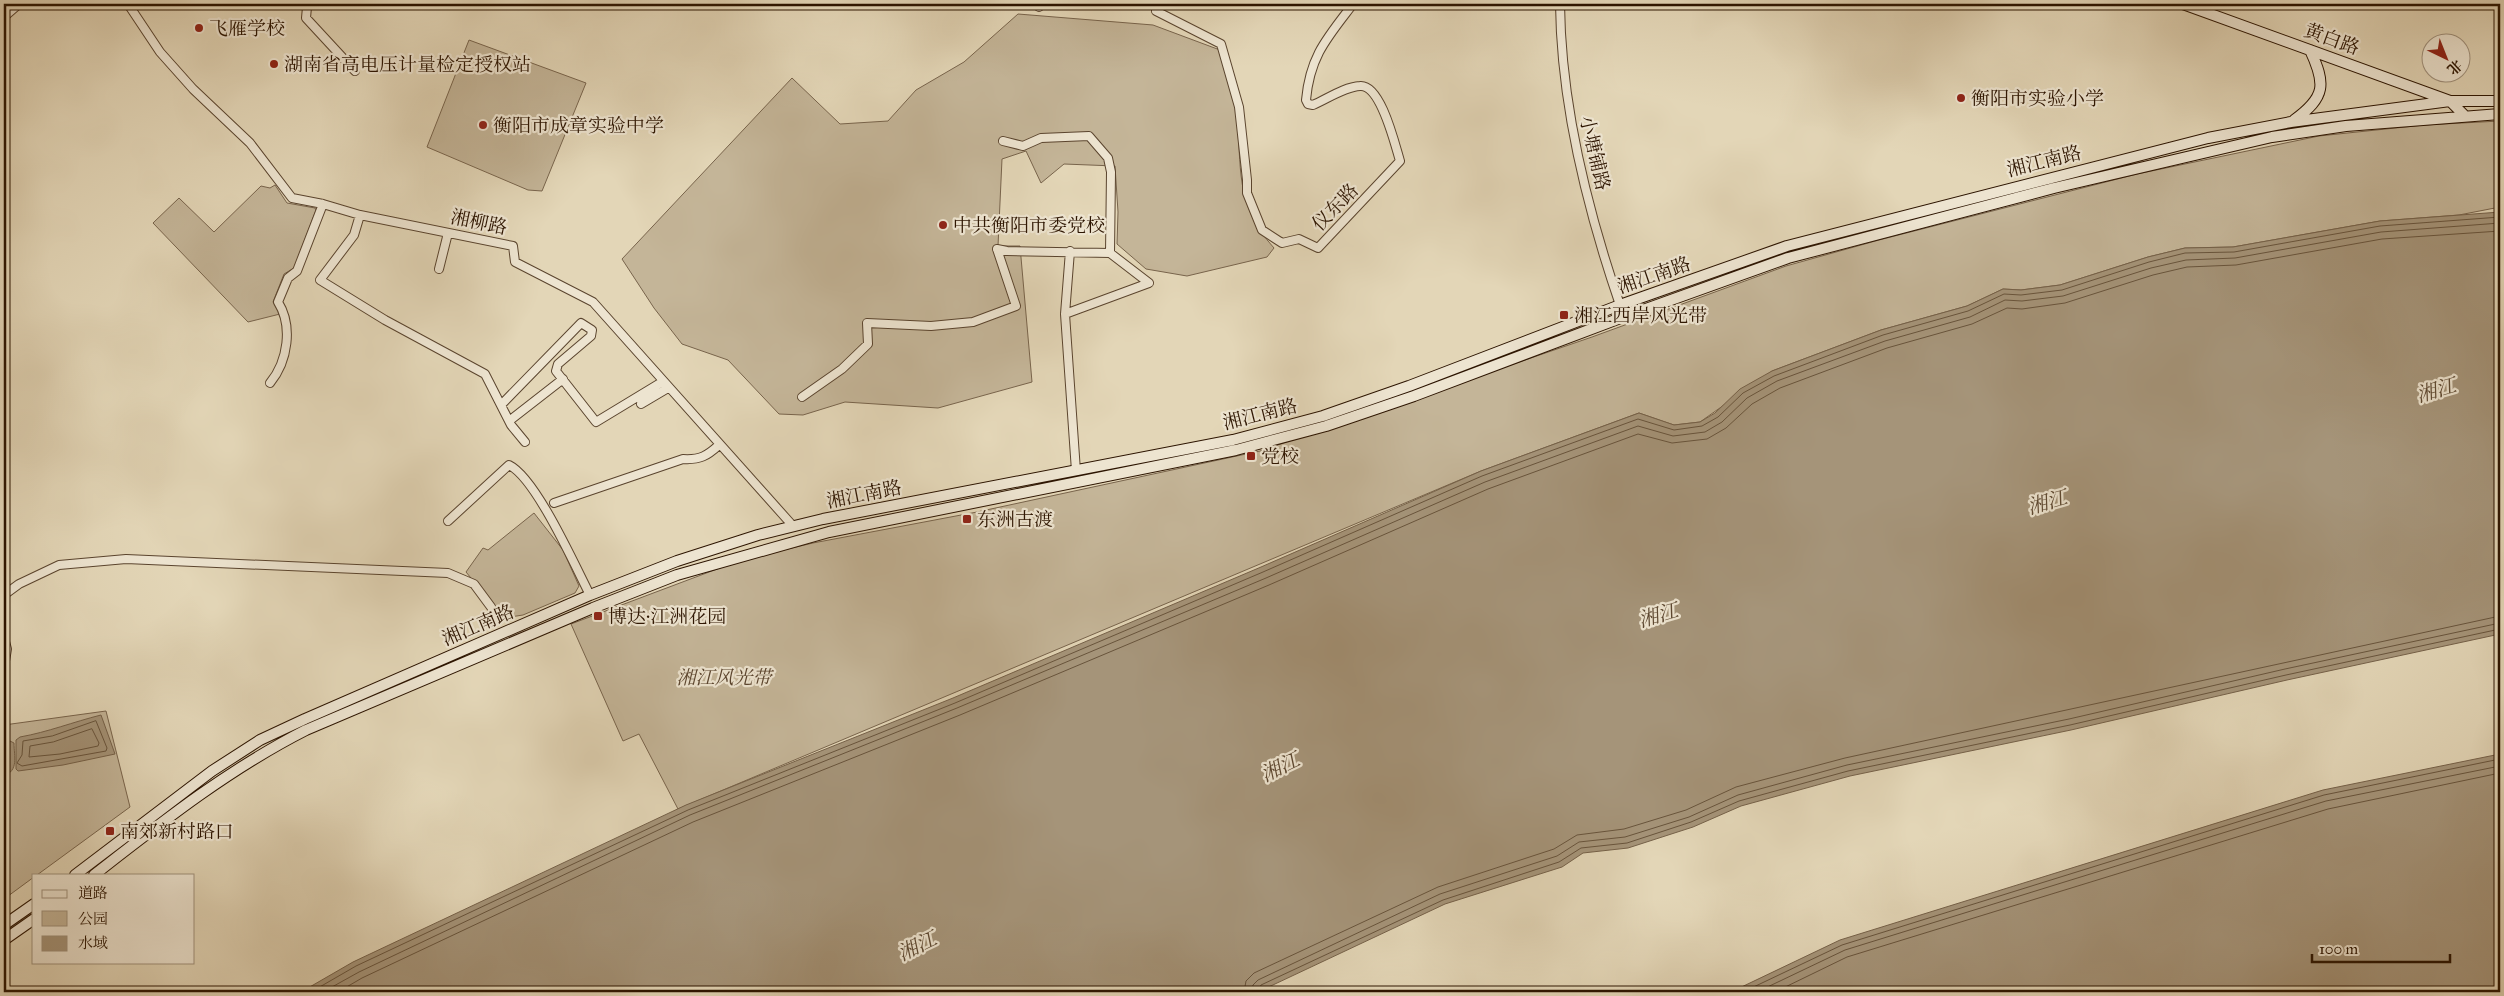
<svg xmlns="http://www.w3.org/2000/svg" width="2504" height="996" font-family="'IM FELL Great Primer','Noto Serif SC',serif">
	<rect width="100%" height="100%" fill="#e3d6b7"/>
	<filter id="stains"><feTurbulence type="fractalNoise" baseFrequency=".004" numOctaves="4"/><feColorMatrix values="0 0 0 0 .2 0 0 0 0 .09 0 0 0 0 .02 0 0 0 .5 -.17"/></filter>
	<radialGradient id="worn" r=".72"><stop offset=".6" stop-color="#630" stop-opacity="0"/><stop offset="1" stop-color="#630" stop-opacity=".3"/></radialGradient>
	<path fill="#c4b598" stroke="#78644c" d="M 1018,14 L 1153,25 L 1220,50 C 1225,70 1234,92 1236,112 C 1243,168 1233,203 1274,248 L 1267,257 L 1187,276 L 1146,269 L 1117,244 L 1118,212 L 1115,166 L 1064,164 L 1041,183 L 1026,151 L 1002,159 L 998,246 L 1020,246 L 1032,382 L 938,408 L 845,402 L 803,415 L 779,414 L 728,360 L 682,344 L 654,308 L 622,259 L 792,78 L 840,124 L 888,121 L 916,90 L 964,62 Z
		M 469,40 L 586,83 L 542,191 L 528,190 L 427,147 Z
		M 2500,121 L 2500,207 L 2459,215 L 2380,221 L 2233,247 L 2185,248 L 2148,257 L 2060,285 L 2021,290 L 2003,289 L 1967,306 L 1881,330 L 1772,371 L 1700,422 L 1674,425 L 1639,413 L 1481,471 L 678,809 L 639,734 L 623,741 L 571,624 L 741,560 L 813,543 L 977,512 L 1260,451 L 1592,337 L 1786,266 L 1879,240 L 2137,174 L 2319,136 L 2424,125 Z
		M 275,185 L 287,203 L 315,208 L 316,210 L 294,268 L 284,274 L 273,302 L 280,314 L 248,322 L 153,223 L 179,198 L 214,232 L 261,186 L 270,188 Z
		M 534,513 L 563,550 L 579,586 L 575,593 L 523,615 L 504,618 L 466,572 L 483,548 L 488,550 Z
		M 106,711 L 130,807 L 37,875 L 34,875 L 34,877 L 4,899 L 4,725 Z"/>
	<path fill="#a59479" stroke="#756149" d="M 2500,212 L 2500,634 L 2287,680 L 2071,730 L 1850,776 L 1741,806 L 1693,827 L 1628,848 L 1583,853 L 1562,867 L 1445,904 L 1258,992 L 301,992 L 353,962 L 686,805 L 953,698 L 1261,567 L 1481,471 L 1639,413 L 1674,425 L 1700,422 L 1715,413 L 1740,389 L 1772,371 L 1881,330 L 1967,306 L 2003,289 L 2021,290 L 2060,285 L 2148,257 L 2185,248 L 2233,247 L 2380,221 Z
		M 101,715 L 115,754 L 63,765 L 18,771 L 16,769 L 16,740 L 20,737 C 48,732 73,722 101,715 Z
		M 4,738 L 14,743 C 14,757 19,770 4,776 Z
		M 2500,754 L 2500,992 L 1731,992 L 1840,940 L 2323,790 Z"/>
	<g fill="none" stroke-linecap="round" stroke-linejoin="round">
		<path stroke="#68543c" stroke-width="1" d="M 96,721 L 107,748 L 106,751 L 22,766 L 17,763 L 22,755 L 23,741 L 52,736 Z
			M 92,729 L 99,743 L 98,746 L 60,754 L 29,757 L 30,746 L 53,742 Z
			M 311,992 L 356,966 L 688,810 L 955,703 L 1263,572 L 1482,476 L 1638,419 L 1674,430 L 1702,426 L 1718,417 L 1743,393 L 1774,376 L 1883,335 L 1968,311 L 2004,294 L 2021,295 L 2062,290 L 2149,262 L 2185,253 L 2234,252 L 2380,226 L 2500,217
			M 323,992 L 359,972 L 690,815 L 957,708 L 1266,578 L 1485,482 L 1638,426 L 1673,436 L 1705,432 L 1722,422 L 1747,398 L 1777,381 L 1885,341 L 1970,317 L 2005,300 L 2022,301 L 2063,296 L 2151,268 L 2186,260 L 2235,258 L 2381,232 L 2500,223
			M 338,992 L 362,978 L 693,822 L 960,715 L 1269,585 L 1488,489 L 1638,434 L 1672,443 L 1707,439 L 1726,428 L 1752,404 L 1780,388 L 1887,348 L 1972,324 L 2007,308 L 2022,309 L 2065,303 L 2153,275 L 2187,267 L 2236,265 L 2382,239 L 2500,231
			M 1244,992 L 1246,981 L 1254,973 L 1438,887 L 1554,849 L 1577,835 L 1624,829 L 1686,810 L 1736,787 L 1845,758 L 2500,616
			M 1251,992 L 1253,985 L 1258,980 L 1440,894 L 1557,856 L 1579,842 L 1625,837 L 1689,817 L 1738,795 L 1847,765 L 2069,719 L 2285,669 L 2500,623
			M 1258,992 L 1261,985 L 1443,900 L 1559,862 L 1581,848 L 1627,843 L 1691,822 L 1739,801 L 1848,771 L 2070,725 L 2286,675 L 2500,629
			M 1743,992 L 1842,945 L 2324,795 L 2500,759
			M 1757,992 L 1845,950 L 2326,801 L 2500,766
			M 1775,992 L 1847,957 L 2328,809 L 2500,773"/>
		<g stroke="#5a442e" stroke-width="10">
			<path id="street" d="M 128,4 L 160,52 L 193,89 L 250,143 L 292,198 L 323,204 L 360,215 L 513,246 L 515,262 L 593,302 L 793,526
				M 304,4 L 307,7 L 306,18 L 355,71
				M 1560,4 C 1561,106 1587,209 1620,305
				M 1039,7 L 1039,4
				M 1156,11 L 1221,44 L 1239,107 L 1247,180 L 1247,193 L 1262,230 L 1282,243 L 1299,239 L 1318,248 L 1400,161 C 1395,145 1381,84 1360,86 C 1344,87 1327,99 1313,105 L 1308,104 L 1306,100 C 1310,56 1327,38 1353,4
				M 4,17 L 19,4
				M 360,215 L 354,235 L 320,280 L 385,320 L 485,374 L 511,425 L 525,442
				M 997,249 L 1007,251 L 1110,253 L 1111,172 L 1108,158 L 1089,136 L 1041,138 L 1023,146 L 1003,141
				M 1070,251 L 1065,314 L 1076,471
				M 439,269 L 448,233
				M 1065,314 L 1149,283 L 1110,253
				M 270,383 C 288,361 293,326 278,302 L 288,278 L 297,271 L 323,204
				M 802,397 L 842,369 L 868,344 L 867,323 L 931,326 L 973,322 L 1016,306 L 997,249
				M 641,404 L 668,388
				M 501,405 L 581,323 L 592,330 L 591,336 L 558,364 L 556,371 L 596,422 L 662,382
				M 509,421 L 563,379
				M 554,503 L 683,459 C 700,460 707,456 719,445
				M 448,521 L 509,465 C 536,478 575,566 590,595
				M 4,595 L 19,584 L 59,565 L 126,559 L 448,573 L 474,584 L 491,607
				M 4,638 L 7,649 L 4,667"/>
		</g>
		<g stroke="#2c1400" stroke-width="12">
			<path id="secondary" d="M 2183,4 L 2450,101 L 2465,116
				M 2294,120 C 2326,97 2326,84 2310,50
				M 75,875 L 212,771 L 260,740 L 305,719 L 590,595 L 677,561 L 758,535 L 823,519 L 1233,440 L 1323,416 L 1409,386 L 1620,305 L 1787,246 L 2208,138 L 2291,122 L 2450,101 L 2500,101
				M 94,875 C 162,822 229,769 306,730 L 593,608 L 677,575 L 829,532 L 1236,450 L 1326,426 L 1414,396 L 1618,319 L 1788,258 L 2054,188 L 2272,137 L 2346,126 L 2500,114
				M 4,925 L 34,904
				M 4,940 L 34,919"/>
		</g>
		<use href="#street" stroke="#ede4d0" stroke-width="8"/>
		<use href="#secondary" stroke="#ede4d0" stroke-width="10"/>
	</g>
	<g fill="#8f2418" stroke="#ede4d0" stroke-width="2">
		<circle cx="199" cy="28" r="5"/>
		<circle cx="274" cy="64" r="5"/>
		<circle cx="1961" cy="98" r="5"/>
		<circle cx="483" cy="125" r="5"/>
		<circle cx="943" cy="225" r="5"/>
		<rect x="1559" y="310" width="10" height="10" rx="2.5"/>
		<rect x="1246" y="451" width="10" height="10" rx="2.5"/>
		<rect x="962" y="514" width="10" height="10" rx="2.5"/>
		<rect x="593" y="611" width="10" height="10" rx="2.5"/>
		<rect x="105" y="826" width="10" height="10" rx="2.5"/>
	</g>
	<g text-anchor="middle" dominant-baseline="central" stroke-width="4.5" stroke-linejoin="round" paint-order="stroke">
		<g font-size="19" fill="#2c1400" stroke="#ede4d0" text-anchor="start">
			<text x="209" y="28">飞雁学校</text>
			<text x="284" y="64">湖南省高电压计量检定授权站</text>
			<text x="1971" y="98">衡阳市实验小学</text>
			<text x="493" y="125">衡阳市成章实验中学</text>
			<text x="953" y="225">中共衡阳市委党校</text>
			<text x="1574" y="315">湘江西岸风光带</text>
			<text x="1261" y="456">党校</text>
			<text x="977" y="519">东洲古渡</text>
			<text x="608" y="616">博达·江洲花园</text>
			<text x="120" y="831">南郊新村路口</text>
		</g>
		<g font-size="19" fill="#2c1400" stroke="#ede4d0">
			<text transform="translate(2332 39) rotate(20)">黄白路</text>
			<text transform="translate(1595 153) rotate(77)">小塘铺路</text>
			<text transform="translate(2044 161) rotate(-14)">湘江南路</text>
			<text transform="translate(1335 207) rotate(-46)">仪东路</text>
			<text transform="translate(479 222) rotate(12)">湘柳路</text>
			<text transform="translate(1654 275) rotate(-19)">湘江南路</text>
			<text transform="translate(1260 414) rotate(-14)">湘江南路</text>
			<text transform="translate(864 494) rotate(-11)">湘江南路</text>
			<text transform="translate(478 625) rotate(-23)">湘江南路</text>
		</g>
		<g font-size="19" font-style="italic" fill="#5a442e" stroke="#ede4d0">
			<text x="724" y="677">湘江风光带</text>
		</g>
		<g font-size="20" font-style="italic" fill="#5c4730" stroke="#ede4d0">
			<text transform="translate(2436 390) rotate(-16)">湘江</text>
			<text transform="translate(2047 502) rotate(-16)">湘江</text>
			<text transform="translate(1658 615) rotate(-16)">湘江</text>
			<text transform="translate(1280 767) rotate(-26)">湘江</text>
			<text transform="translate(917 946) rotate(-26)">湘江</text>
		</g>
	</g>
	<rect width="2504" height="996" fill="none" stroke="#e3d6b7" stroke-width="20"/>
	<rect x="5" y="5" width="2494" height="986" fill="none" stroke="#2c1400" stroke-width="2.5"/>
	<rect x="10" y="10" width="2484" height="976" fill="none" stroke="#2c1400"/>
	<rect x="32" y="874" width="162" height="90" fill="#ede4d0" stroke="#a0917d"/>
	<rect x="42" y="890" width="25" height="8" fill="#ede4d0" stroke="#a0917d"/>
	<text x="78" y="898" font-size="15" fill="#2c1400">道路</text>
	<rect x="42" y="911" width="25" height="15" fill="#c4b598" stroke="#a0917d"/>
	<text x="78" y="924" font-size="15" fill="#2c1400">公园</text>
	<rect x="42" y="936" width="25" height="15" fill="#a59479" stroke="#a0917d"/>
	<text x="78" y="948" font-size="15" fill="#2c1400">水域</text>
	<g transform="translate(2446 58) rotate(137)"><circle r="24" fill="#ede4d0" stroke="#a0917d"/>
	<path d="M0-4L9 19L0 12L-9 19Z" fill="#8f2418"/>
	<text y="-8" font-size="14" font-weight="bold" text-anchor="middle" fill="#2c1400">北</text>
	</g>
	<path d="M2312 954v8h138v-8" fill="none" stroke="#2c1400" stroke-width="2.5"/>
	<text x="2319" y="954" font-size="15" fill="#2c1400" stroke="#ede4d0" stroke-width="4" paint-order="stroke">100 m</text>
	<rect width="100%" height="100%" filter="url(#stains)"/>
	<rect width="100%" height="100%" fill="url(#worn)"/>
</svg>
